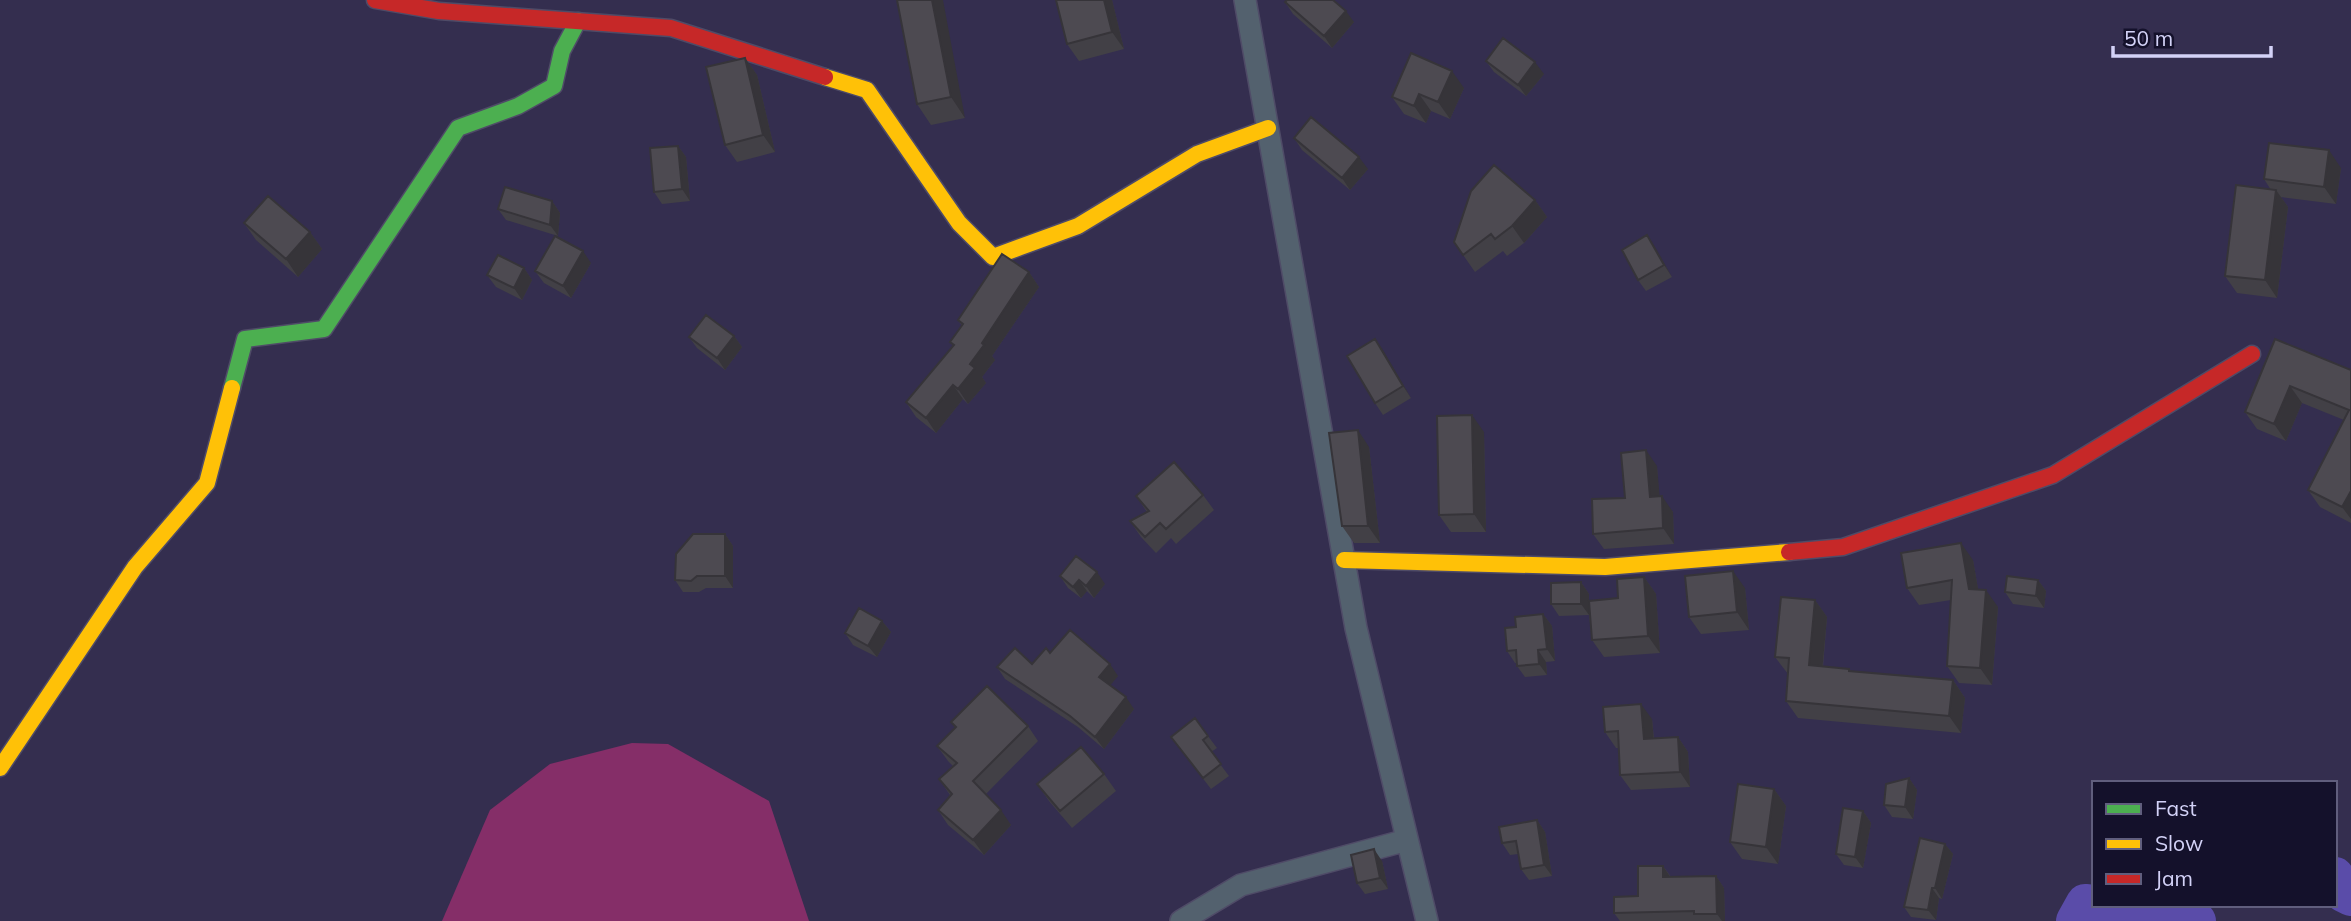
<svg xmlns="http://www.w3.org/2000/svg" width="2351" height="921" font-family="Mulish,sans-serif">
	<rect width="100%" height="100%" fill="#342e4f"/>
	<path fill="#852e68" d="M 632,743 L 668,744 L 769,801 L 809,921 L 442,921 L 490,810 L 550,764 Z"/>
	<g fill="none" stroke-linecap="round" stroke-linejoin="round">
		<path stroke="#5a4ca9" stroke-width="38" d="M 2335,876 L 2343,893 L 2351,897
			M 2112,905 L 2141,918 L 2197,921
			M 2075,921 L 2085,903 L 2094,904"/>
		<g stroke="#4f4b67" stroke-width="24">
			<path id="street" d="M 1245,0 L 1356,628 L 1427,921
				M 1181,921 L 1241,885 L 1407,840"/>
		</g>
		<g stroke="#4f4b67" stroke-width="19">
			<path id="fast" d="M 232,388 L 245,339 L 324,329 L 458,128 L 518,106 L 554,86 L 562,51 L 578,21"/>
		</g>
		<g stroke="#4f4b67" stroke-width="19">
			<path id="slow" d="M 825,77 L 867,90 L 959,223 L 993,257 L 1078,226 L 1197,154 L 1268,128
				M 1344,560 L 1605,567 L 1789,552
				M 0,768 L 135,567 L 207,483 L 232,388"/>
		</g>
		<g stroke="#4f4b67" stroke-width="19">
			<path id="jam" d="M 375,0 L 439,11 L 671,28 L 825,77
				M 1789,552 L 1843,547 L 2053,475 L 2252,354"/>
		</g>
		<use href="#street" stroke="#53616e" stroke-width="21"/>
		<use href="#fast" stroke="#4caf50" stroke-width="16"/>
		<use href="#slow" stroke="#ffc107" stroke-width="16"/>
		<use href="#jam" stroke="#c62828" stroke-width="16"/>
	</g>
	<path fill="#424046" d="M 897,0 L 965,118 L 931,125 L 917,104 Z
		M 1112,0 L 1124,49 L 1079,61 L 1067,44 Z
		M 1285,2 L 1354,22 L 1332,48 L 1293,14 Z
		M 745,58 L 757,75 L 775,152 L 737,162 L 725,145 Z
		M 1486,61 L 1544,74 L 1526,96 L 1494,72 Z
		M 1464,88 L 1450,119 L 1431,111 L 1426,123 L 1404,114 L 1392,97 Z
		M 1294,138 L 1368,169 L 1350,190 L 1302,150 Z
		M 678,146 L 686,157 L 690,201 L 662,204 L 654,192 Z
		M 2341,168 L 2336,204 L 2281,197 L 2288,207 L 2277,298 L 2237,293 L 2225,276 L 2271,190 L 2264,179 Z
		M 1535,200 L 1547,217 L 1524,243 L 1507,256 L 1503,251 L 1475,272 L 1454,242 Z
		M 552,201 L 560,213 L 558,236 L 506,220 L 498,209 Z
		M 244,223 L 310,232 L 322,249 L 298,277 L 256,240 Z
		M 1647,235 L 1672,277 L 1646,291 L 1638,280 Z
		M 591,263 L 571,298 L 544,283 L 535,271 Z
		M 524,268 L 532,280 L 522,300 L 496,287 L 487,275 Z
		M 1029,272 L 1039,287 L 992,356 L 995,360 L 982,377 L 986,383 L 968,404 L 963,399 L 936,433 L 916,417 L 906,402 L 953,346 L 950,342 L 962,326 L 958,320 Z
		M 734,336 L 742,347 L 725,370 L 697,348 L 689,337 Z
		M 1375,339 L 1411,398 L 1383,415 L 1375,403 Z
		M 2275,339 L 2351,370 L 2351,523 L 2320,507 L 2308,490 L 2344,420 L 2302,403 L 2286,441 L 2257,429 L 2245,412 Z
		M 1484,432 L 1486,532 L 1451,532 L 1439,515 Z
		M 1369,447 L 1380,543 L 1354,543 L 1342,526 Z
		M 1657,466 L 1659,496 L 1673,512 L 1674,544 L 1604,549 L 1593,534 L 1625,498 Z
		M 1203,495 L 1214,510 L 1176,544 L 1171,538 L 1156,553 L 1141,537 L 1130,521 L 1147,512 L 1136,496 Z
		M 725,534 L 733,546 L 733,588 L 706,588 L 699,592 L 683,592 L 675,580 Z
		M 1973,560 L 1978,589 L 1998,607 L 1992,685 L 1959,683 L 1947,666 L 1951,600 L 1919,605 L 1907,588 Z
		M 1060,576 L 1105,584 L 1094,598 L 1087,591 L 1081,598 L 1068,588 Z
		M 1644,577 L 1656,594 L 1660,653 L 1604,657 L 1592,640 L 1589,615 L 1559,616 L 1551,604 L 1581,582 L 1589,594 L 1589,601 L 1618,598 Z
		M 2038,580 L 2046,591 L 2044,608 L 2013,604 L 2005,592 Z
		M 1745,588 L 1749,630 L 1701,634 L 1689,617 Z
		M 1815,600 L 1827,617 L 1823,667 L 1849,669 L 1851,671 L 1953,680 L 1965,698 L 1961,733 L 1798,718 L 1786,701 L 1788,674 L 1775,657 Z
		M 1543,614 L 1552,626 L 1555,661 L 1546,662 L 1547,675 L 1525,677 L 1517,666 L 1517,663 L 1515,663 L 1507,651 L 1516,627 Z
		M 882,621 L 891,632 L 877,657 L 853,645 L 845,633 Z
		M 1050,653 L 1118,676 L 1110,685 L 1134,709 L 1104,749 L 1078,727 L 1005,679 L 997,667 L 1032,664 Z
		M 1652,719 L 1654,738 L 1678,737 L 1688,752 L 1690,787 L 1631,790 L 1620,775 L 1619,748 L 1616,748 L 1605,732 Z
		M 951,722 L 1028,726 L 1038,741 L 986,794 L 1011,825 L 984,855 L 948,825 L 938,810 L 950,795 L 939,779 L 953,766 L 948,761 L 937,746 L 955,728 Z
		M 1208,736 L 1217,748 L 1211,752 L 1229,776 L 1211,789 L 1171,737 Z
		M 1104,774 L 1116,791 L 1072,828 L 1049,801 L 1037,784 Z
		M 1909,778 L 1917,790 L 1913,819 L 1892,817 L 1884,805 Z
		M 1774,789 L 1786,806 L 1778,864 L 1742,859 L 1730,842 Z
		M 1863,811 L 1871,823 L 1863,868 L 1844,865 L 1836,854 Z
		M 1537,820 L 1545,832 L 1552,876 L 1529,880 L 1521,869 L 1518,854 L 1510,855 L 1502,843 Z
		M 1945,844 L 1953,854 L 1942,899 L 1939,898 L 1936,920 L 1911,917 L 1904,907 Z
		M 1382,861 L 1388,889 L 1365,894 L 1357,883 Z
		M 1663,866 L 1671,877 L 1716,876 L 1724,888 L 1725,921 L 1620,921 L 1614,913 L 1638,896 Z"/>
	<path fill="#363439" d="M 932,0 L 943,0 L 965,118 L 951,97 Z
		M 1104,0 L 1112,0 L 1124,49 L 1112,32 Z
		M 1346,11 L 1354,22 L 1332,48 L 1324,36 Z
		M 745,58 L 757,75 L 775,152 L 763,135 Z
		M 1535,62 L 1544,74 L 1526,96 L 1518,85 Z
		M 1452,71 L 1464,88 L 1450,119 L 1438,102 Z
		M 1419,94 L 1431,111 L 1426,123 L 1414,106 Z
		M 678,146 L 686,157 L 690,201 L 682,189 Z
		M 2329,150 L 2341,168 L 2336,204 L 2324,187 Z
		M 1359,157 L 1368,169 L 1350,190 L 1342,178 Z
		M 2276,190 L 2288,207 L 2277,298 L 2265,280 Z
		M 1535,200 L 1547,217 L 1524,243 L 1512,226 Z
		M 552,201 L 560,213 L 558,236 L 550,225 Z
		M 310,232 L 322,249 L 298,277 L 286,259 Z
		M 1647,235 L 1655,247 L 1672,277 L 1664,265 Z
		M 583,251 L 591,263 L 571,298 L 563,286 Z
		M 524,268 L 532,280 L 522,300 L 514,288 Z
		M 1029,272 L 1039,287 L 992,356 L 995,360 L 982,377 L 986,383 L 968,404 L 958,389 L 982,343 Z
		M 734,336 L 742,347 L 725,370 L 717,358 Z
		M 1375,339 L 1383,350 L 1411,398 L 1403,386 Z
		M 953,385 L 963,399 L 936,433 L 926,418 Z
		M 2290,386 L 2302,403 L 2286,441 L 2274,424 Z
		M 1472,415 L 1484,432 L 1486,532 L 1474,514 Z
		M 1358,430 L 1369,447 L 1380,543 L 1368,526 Z
		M 1646,450 L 1657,466 L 1661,512 L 1650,497 Z
		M 2351,491 L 2351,519 L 2342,507 Z
		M 1662,496 L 1673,512 L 1674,544 L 1663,528 Z
		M 725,534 L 733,546 L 733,588 L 725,576 Z
		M 1961,543 L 1973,560 L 1981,606 L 1969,589 Z
		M 1733,571 L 1745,588 L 1749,630 L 1737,612 Z
		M 1097,572 L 1105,584 L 1094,598 L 1086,586 Z
		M 1644,577 L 1656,594 L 1660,653 L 1648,636 Z
		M 1079,580 L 1087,591 L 1081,598 L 1073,587 Z
		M 2038,580 L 2046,591 L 2044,608 L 2036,596 Z
		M 1581,582 L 1589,594 L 1589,615 L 1581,604 Z
		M 1986,590 L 1998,607 L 1992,685 L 1980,668 Z
		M 1815,600 L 1827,617 L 1821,683 L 1809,665 Z
		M 1543,614 L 1552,626 L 1555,661 L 1547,649 Z
		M 882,621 L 891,632 L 877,657 L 868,646 Z
		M 1538,650 L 1546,662 L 1547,675 L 1539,664 Z
		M 1110,664 L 1118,676 L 1108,688 L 1099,677 Z
		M 1953,680 L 1965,698 L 1961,733 L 1949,716 Z
		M 1126,697 L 1134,709 L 1104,749 L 1095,737 Z
		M 1641,704 L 1652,719 L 1655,754 L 1644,739 Z
		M 1678,737 L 1688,752 L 1690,787 L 1680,772 Z
		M 1909,778 L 1917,790 L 1913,819 L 1905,807 Z
		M 1774,789 L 1786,806 L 1778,864 L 1766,847 Z
		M 1001,810 L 1011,825 L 984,855 L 973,840 Z
		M 1863,811 L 1871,823 L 1863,868 L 1855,857 Z
		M 1537,820 L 1545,832 L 1552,876 L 1544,865 Z
		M 1945,844 L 1953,854 L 1942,899 L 1935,888 Z
		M 1374,849 L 1382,861 L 1388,889 L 1380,878 Z
		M 1663,866 L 1671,878 L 1663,877 Z
		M 1716,876 L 1724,888 L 1725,921 L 1722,921 L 1717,914 Z
		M 1932,888 L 1939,898 L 1936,920 L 1928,910 Z"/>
	<path fill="#4d4a51" stroke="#363439" stroke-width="2" d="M 897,0 L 932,0 L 951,97 L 917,104 Z
		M 1056,0 L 1104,0 L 1112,32 L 1067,44 Z
		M 1287,0 L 1333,0 L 1346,11 L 1324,36 L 1285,2 Z
		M 1503,38 L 1535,62 L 1518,85 L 1486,61 Z
		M 1411,53 L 1452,71 L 1438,102 L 1419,94 L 1414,106 L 1392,97 Z
		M 745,58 L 763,135 L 725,145 L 706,67 Z
		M 1311,117 L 1359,157 L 1342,178 L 1294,138 Z
		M 2269,143 L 2329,150 L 2324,187 L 2264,179 Z
		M 678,146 L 682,189 L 654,192 L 650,148 Z
		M 1494,165 L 1535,200 L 1512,226 L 1495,239 L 1491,234 L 1463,255 L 1454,242 L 1471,191 Z
		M 2236,185 L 2276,190 L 2265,280 L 2225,276 Z
		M 505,187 L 552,201 L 550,225 L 498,209 Z
		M 268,196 L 310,232 L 286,259 L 244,223 Z
		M 1647,235 L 1664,265 L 1638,280 L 1622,250 Z
		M 555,236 L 583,251 L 563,286 L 535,271 Z
		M 1002,254 L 1029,272 L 982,343 L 984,345 L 970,364 L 975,368 L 958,389 L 953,385 L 926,418 L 906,402 L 954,345 L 950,342 L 963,324 L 958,320 Z
		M 498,255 L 524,268 L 514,288 L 487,275 Z
		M 706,315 L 734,336 L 717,358 L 689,337 Z
		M 1375,339 L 1403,386 L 1375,403 L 1347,356 Z
		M 2275,339 L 2351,370 L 2351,491 L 2342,507 L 2308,490 L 2349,410 L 2290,386 L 2274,424 L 2245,412 Z
		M 1472,415 L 1474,514 L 1439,515 L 1437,416 Z
		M 1358,430 L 1368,526 L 1342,526 L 1329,433 Z
		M 1646,450 L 1650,497 L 1662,496 L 1663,528 L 1593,534 L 1592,499 L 1625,498 L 1621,453 Z
		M 1174,462 L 1203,495 L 1166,529 L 1160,523 L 1145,537 L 1130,521 L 1149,511 L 1136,496 Z
		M 693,534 L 725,534 L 725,576 L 697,576 L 691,581 L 675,580 L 676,554 Z
		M 1961,543 L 1969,589 L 1986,590 L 1980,668 L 1947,666 L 1952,580 L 1907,588 L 1901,553 Z
		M 1076,556 L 1097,572 L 1086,586 L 1079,580 L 1073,587 L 1060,576 Z
		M 1733,571 L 1737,612 L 1689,617 L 1685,576 Z
		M 2007,576 L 2038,580 L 2036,596 L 2005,592 Z
		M 1644,577 L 1648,636 L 1592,640 L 1589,601 L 1618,598 L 1617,579 Z
		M 1581,582 L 1581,604 L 1551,604 L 1551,583 Z
		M 1781,597 L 1815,600 L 1809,665 L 1849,669 L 1849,671 L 1953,680 L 1949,716 L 1786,701 L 1789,658 L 1775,657 Z
		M 859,608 L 882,621 L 868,646 L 845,633 Z
		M 1543,614 L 1547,649 L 1538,650 L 1539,664 L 1517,666 L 1516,650 L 1507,651 L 1505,628 L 1516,627 L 1515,617 Z
		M 1070,630 L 1110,664 L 1099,677 L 1126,697 L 1095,737 L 1070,716 L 997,667 L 1015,648 L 1032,664 L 1046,648 L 1050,653 Z
		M 987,686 L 1028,726 L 973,781 L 1001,810 L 973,840 L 938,810 L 952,794 L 939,779 L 957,763 L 937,746 L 956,727 L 951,722 Z
		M 1641,704 L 1644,739 L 1678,737 L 1680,772 L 1620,775 L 1618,731 L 1605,732 L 1603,707 Z
		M 1195,718 L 1208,736 L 1203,740 L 1221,764 L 1203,778 L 1171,737 Z
		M 1081,747 L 1104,774 L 1060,811 L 1037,784 Z
		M 1909,778 L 1905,807 L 1884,805 L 1886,784 Z
		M 1738,784 L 1774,789 L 1766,847 L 1730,842 Z
		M 1843,808 L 1863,811 L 1855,857 L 1836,854 Z
		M 1537,820 L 1544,865 L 1521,869 L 1516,841 L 1502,843 L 1499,827 Z
		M 1920,838 L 1945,844 L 1935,888 L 1932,888 L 1928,910 L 1904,907 Z
		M 1374,849 L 1380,878 L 1357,883 L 1351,855 Z
		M 1638,866 L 1663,866 L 1663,877 L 1716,876 L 1717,914 L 1694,914 L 1694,911 L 1614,913 L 1614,897 L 1638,896 Z"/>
	<rect x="2092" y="781" width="245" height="126" fill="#14112b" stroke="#605e7d" stroke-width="2"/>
	<rect x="2106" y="804" width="35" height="10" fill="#4caf50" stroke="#605e7d" stroke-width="2"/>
	<text x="2155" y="816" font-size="21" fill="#d3d2f7">Fast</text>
	<rect x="2106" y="839" width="35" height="10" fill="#ffc107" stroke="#605e7d" stroke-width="2"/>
	<text x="2155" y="851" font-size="21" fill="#d3d2f7">Slow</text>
	<rect x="2106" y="874" width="35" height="10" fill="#c62828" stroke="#605e7d" stroke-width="2"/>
	<text x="2155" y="886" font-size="21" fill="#d3d2f7">Jam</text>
	<path d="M2113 46v10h158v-10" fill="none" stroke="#d3d2f7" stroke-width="3.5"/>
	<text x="2124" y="46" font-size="21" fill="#d3d2f7" stroke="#14112b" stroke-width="5" paint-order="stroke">50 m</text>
</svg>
